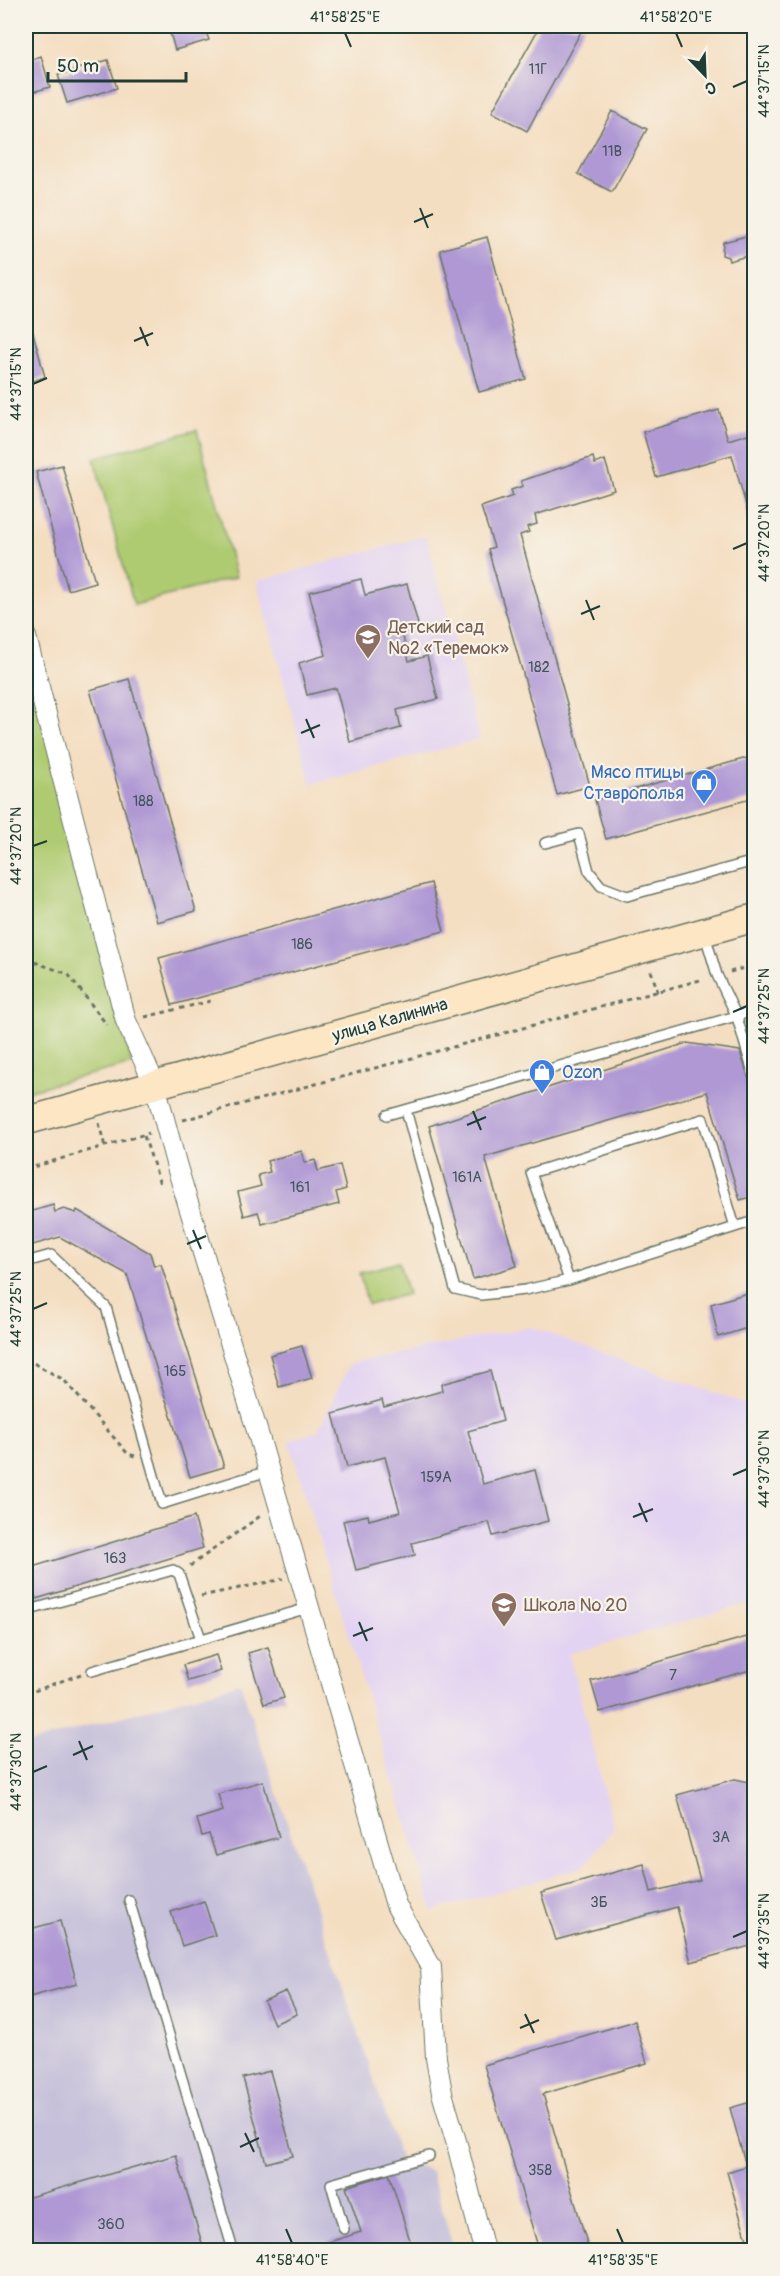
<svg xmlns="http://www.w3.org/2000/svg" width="780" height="2276" font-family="Pangolin,sans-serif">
	<rect width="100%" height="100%" fill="#f7f3e8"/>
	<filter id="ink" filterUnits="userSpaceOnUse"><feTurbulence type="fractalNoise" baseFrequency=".0167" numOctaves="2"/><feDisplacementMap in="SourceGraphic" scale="12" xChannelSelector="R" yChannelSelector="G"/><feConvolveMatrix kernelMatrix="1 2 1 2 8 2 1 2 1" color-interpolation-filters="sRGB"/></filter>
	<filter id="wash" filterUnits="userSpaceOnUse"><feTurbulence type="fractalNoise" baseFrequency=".008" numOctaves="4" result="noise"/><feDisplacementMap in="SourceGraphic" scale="24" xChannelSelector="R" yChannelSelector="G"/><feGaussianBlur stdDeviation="1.35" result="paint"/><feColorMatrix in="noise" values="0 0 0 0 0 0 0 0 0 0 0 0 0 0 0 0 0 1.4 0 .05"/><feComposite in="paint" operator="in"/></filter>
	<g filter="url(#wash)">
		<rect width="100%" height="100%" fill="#f4dec1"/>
		<path fill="#e3d3f2" d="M 426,536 L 480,739 L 311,784 L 257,581 Z
			M 531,1327 L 754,1407 L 754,1602 L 569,1654 L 614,1829 L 583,1867 L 433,1911 L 289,1441 L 318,1431 L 350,1363 Z"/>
		<path fill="#c6c0da" d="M 240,1683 L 403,2166 L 420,2166 L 431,2171 L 454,2250 L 26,2250 L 26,1744 Z"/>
		<path fill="#afcb71" stroke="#678452" stroke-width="1.5" d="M 197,430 L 236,577 L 134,605 L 94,458 Z
			M 26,646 L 132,1064 L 26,1091 Z
			M 399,1262 L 408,1294 L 368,1305 L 359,1273 Z"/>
		<g id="blocks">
			<path fill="#af98d4" d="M 168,26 L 204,26 L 209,40 L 175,50 Z
				M 540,26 L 584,26 L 527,131 L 492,112 Z
				M 41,56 L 50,87 L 29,93 L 26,81 L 26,61 Z
				M 108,60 L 117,88 L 67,103 L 58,75 Z
				M 612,111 L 647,129 L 612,192 L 578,174 Z
				M 754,234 L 754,254 L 729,261 L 728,257 L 722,255 L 723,242 Z
				M 487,237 L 526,379 L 479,392 L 440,250 Z
				M 30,322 L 45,377 L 26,383 L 26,323 Z
				M 719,410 L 728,440 L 751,433 L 754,446 L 754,519 L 750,520 L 732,455 L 656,477 L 643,432 Z
				M 593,457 L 595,464 L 605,460 L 614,490 L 535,515 L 537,524 L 527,527 L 529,532 L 520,535 L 590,786 L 557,795 L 488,549 L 494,547 L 481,507 L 513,496 L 511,490 L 523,486 L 521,481 Z
				M 62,465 L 95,582 L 68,590 L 36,472 Z
				M 361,579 L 365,595 L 407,584 L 419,628 L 402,633 L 409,661 L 427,656 L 438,699 L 397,710 L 401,728 L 350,742 L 336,688 L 307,695 L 299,663 L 326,655 L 309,592 Z
				M 129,679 L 196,911 L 157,922 L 90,690 Z
				M 754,756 L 754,798 L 606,839 L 595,800 Z
				M 431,883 L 444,931 L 172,1005 L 159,958 Z
				M 687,1043 L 740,1051 L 754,1095 L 754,1196 L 740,1200 L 707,1092 L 485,1157 L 517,1266 L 473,1279 L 429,1126 Z
				M 302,1151 L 305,1163 L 315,1160 L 318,1171 L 340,1165 L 346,1189 L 336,1192 L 339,1204 L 262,1224 L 258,1212 L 244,1216 L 238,1192 L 261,1186 L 258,1175 L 270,1172 L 267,1161 Z
				M 53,1205 L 55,1212 L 64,1209 L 76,1213 L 77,1210 L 150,1253 L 154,1266 L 161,1264 L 224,1467 L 190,1477 L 127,1274 L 60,1237 L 26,1247 L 26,1213 Z
				M 754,1291 L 754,1326 L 718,1337 L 711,1304 Z
				M 302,1346 L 312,1378 L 279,1387 L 270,1355 Z
				M 490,1371 L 503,1421 L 468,1431 L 483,1484 L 535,1470 L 548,1521 L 493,1536 L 489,1522 L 412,1543 L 415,1555 L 356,1570 L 343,1521 L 368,1515 L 369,1520 L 400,1512 L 385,1457 L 347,1467 L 333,1414 L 382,1400 L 384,1407 L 442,1391 L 441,1384 Z
				M 194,1517 L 203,1548 L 36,1599 L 26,1569 Z
				M 754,1635 L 754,1669 L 600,1712 L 591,1681 Z
				M 268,1647 L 284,1698 L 264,1704 L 248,1653 Z
				M 216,1655 L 221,1671 L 188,1681 L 183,1665 Z
				M 735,1779 L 754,1783 L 754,1945 L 691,1962 L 677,1907 L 556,1940 L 541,1893 L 644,1864 L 651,1892 L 700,1880 L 677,1795 Z
				M 263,1781 L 279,1837 L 216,1855 L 209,1834 L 202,1836 L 197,1819 L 223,1811 L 218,1794 Z
				M 204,1901 L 215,1935 L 182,1946 L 171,1912 Z
				M 60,1921 L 77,1984 L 26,1998 L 26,1930 Z
				M 286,1991 L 297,2014 L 274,2024 L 264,2001 Z
				M 635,2021 L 647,2063 L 543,2094 L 589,2250 L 539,2250 L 484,2065 Z
				M 270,2071 L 293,2156 L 266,2163 L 243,2078 Z
				M 754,2101 L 754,2250 L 750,2250 L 727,2172 L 746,2166 L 730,2108 Z
				M 176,2155 L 204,2250 L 26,2250 L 26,2198 Z
				M 389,2174 L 413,2250 L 313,2250 L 313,2247 L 361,2232 L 346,2187 Z"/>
		</g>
	</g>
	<g filter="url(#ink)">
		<use href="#blocks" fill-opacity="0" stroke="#6a7565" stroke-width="1.5"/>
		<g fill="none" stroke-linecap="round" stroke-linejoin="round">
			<g stroke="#6a7565" stroke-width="12">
				<path id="lane" d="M 545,843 L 579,834 L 589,871 L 601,886 L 627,896 L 754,861
					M 705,935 L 717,975 L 737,1017 L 754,1076
					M 406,1110 L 455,1289 L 481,1295 L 525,1290 L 569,1280 L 754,1221
					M 387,1115 L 754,1011
					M 26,1262 L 51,1255 L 106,1307 L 162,1504 L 268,1471
					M 569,1280 L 531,1173 L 703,1119 L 735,1227
					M 26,1611 L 173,1570 L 179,1574 L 201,1639
					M 92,1671 L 308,1608
					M 129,1900 L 233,2250
					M 344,2229 L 331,2184 L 429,2156"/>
			</g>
			<g stroke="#6a7565" stroke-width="22">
				<path id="street" d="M 26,637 L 126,1021 L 155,1085 L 177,1167 L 259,1437 L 396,1905 L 431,1967 L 436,2058 L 442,2093 L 458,2148 L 484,2250"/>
			</g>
			<g stroke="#6a7565" stroke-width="30">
				<path id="secondary" d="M 26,1121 L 754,918"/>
			</g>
			<path stroke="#6a7565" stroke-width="3" stroke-dasharray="4.5 4.5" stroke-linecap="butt" d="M 26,959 L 68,974 L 107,1025
				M 651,971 L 658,992
				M 730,972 L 754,965
				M 145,1017 L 215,1000
				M 183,1120 L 704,979
				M 99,1123 L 105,1147
				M 144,1136 L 161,1187
				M 26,1169 L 149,1133
				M 26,1359 L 64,1380 L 128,1454 L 135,1456
				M 190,1566 L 263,1514
				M 201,1596 L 283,1579
				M 26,1694 L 81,1674"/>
			<use href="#lane" stroke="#fff" stroke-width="9"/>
			<use href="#street" stroke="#fff" stroke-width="20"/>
			<use href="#secondary" stroke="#fce6c4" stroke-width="27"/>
		</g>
	</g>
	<path fill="none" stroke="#1f3d34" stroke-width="2" d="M 345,33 L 351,47M 676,33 L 682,47M 733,87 L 747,81M 420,208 L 428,228M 414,222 L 433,214M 140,327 L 148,346M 134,341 L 153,333M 33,384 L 47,378M 733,549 L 747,543M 586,600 L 594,620M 581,614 L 600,606M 306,719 L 314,738M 301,733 L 320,725M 33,846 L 47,841M 733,1012 L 747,1006M 473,1111 L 481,1130M 467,1125 L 486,1117M 193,1230 L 201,1249M 187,1244 L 206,1236M 33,1309 L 47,1303M 733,1475 L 747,1469M 639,1503 L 647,1522M 633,1517 L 653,1509M 359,1622 L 367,1641M 353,1636 L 373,1628M 79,1741 L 87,1760M 73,1755 L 93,1746M 33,1772 L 47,1766M 733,1937 L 747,1931M 525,2014 L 534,2033M 520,2028 L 539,2020M 245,2133 L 254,2152M 240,2147 L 259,2138M 286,2229 L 292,2243M 617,2229 L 623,2243"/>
	<defs>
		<g id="school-pin" transform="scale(1.35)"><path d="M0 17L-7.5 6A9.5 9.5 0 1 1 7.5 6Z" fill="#8d6e63" stroke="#f7f3e8"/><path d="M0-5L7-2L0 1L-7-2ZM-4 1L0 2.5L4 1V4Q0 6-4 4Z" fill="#fff"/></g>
		<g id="shop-pin" transform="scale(1.35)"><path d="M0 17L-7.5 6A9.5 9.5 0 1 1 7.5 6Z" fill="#3f7fe0" stroke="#f7f3e8"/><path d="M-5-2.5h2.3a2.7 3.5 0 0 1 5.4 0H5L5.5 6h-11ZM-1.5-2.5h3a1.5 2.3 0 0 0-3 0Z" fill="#fff"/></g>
	</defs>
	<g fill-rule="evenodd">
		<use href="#school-pin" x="368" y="637"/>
		<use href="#shop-pin" x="704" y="782"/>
		<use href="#shop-pin" x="542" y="1072"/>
		<use href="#school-pin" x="504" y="1605"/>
	</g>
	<g text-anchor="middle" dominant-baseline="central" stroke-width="4.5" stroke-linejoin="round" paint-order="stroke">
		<g font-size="15" fill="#43545c">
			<text x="538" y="69">11Г</text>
			<text x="612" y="151">11В</text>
			<text x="539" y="667">182</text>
			<text x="143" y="801">188</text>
			<text x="302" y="944">186</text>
			<text x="467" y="1177">161А</text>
			<text x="300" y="1187">161</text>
			<text x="175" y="1371">165</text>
			<text x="436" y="1477">159А</text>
			<text x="115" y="1558">163</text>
			<text x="673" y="1675">7</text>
			<text x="721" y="1837">3А</text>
			<text x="599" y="1902">3Б</text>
			<text x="540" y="2170">358</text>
			<text x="111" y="2224">360</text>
		</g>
		<g font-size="18" fill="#785e54" stroke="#f7f3e8" text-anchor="start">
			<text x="388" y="627">Детский сад<tspan x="388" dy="21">№2 «Теремок»</tspan></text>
			<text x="524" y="1605">Школа № 20</text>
		</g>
		<g font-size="18" fill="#366cbe" stroke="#f7f3e8" text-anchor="end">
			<text x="684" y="772">Мясо птицы<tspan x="684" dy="21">Ставрополья</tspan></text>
			<text x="562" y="1072" text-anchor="start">Ozon</text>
		</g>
		<g font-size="18" fill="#1f3d34" stroke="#f7f3e8">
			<text transform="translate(390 1020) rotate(-16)">улица Калинина</text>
		</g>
	</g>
	<rect width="780" height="2276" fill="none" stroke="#f7f3e8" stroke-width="66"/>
	<g transform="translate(705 75) rotate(157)" stroke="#f7f3e8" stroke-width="4.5" paint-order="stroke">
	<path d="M0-4.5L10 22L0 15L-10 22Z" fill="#1f3d34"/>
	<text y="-9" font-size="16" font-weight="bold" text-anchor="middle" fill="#1f3d34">С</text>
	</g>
	<path d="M48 72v9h138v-9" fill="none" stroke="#1f3d34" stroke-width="3"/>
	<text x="57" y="72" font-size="18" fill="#1f3d34" stroke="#f7f3e8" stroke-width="4.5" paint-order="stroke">50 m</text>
	<rect x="33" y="33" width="714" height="2210" fill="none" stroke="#1f3d34" stroke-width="2"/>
	<g font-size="15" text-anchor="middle" fill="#1f3d34">
		<text x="345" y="22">41°58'25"E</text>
		<text x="676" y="22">41°58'20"E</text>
		<text transform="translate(764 81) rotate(-90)" y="5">44°37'15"N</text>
		<text transform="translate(16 384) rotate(-90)" y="5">44°37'15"N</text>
		<text transform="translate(764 543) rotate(-90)" y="5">44°37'20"N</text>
		<text transform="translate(16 846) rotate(-90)" y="5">44°37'20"N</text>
		<text transform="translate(764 1006) rotate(-90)" y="5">44°37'25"N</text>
		<text transform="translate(16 1309) rotate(-90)" y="5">44°37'25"N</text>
		<text transform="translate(764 1469) rotate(-90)" y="5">44°37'30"N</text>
		<text transform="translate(16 1772) rotate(-90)" y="5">44°37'30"N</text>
		<text transform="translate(764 1931) rotate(-90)" y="5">44°37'35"N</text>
		<text x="292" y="2265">41°58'40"E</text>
		<text x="623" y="2265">41°58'35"E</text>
	</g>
</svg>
